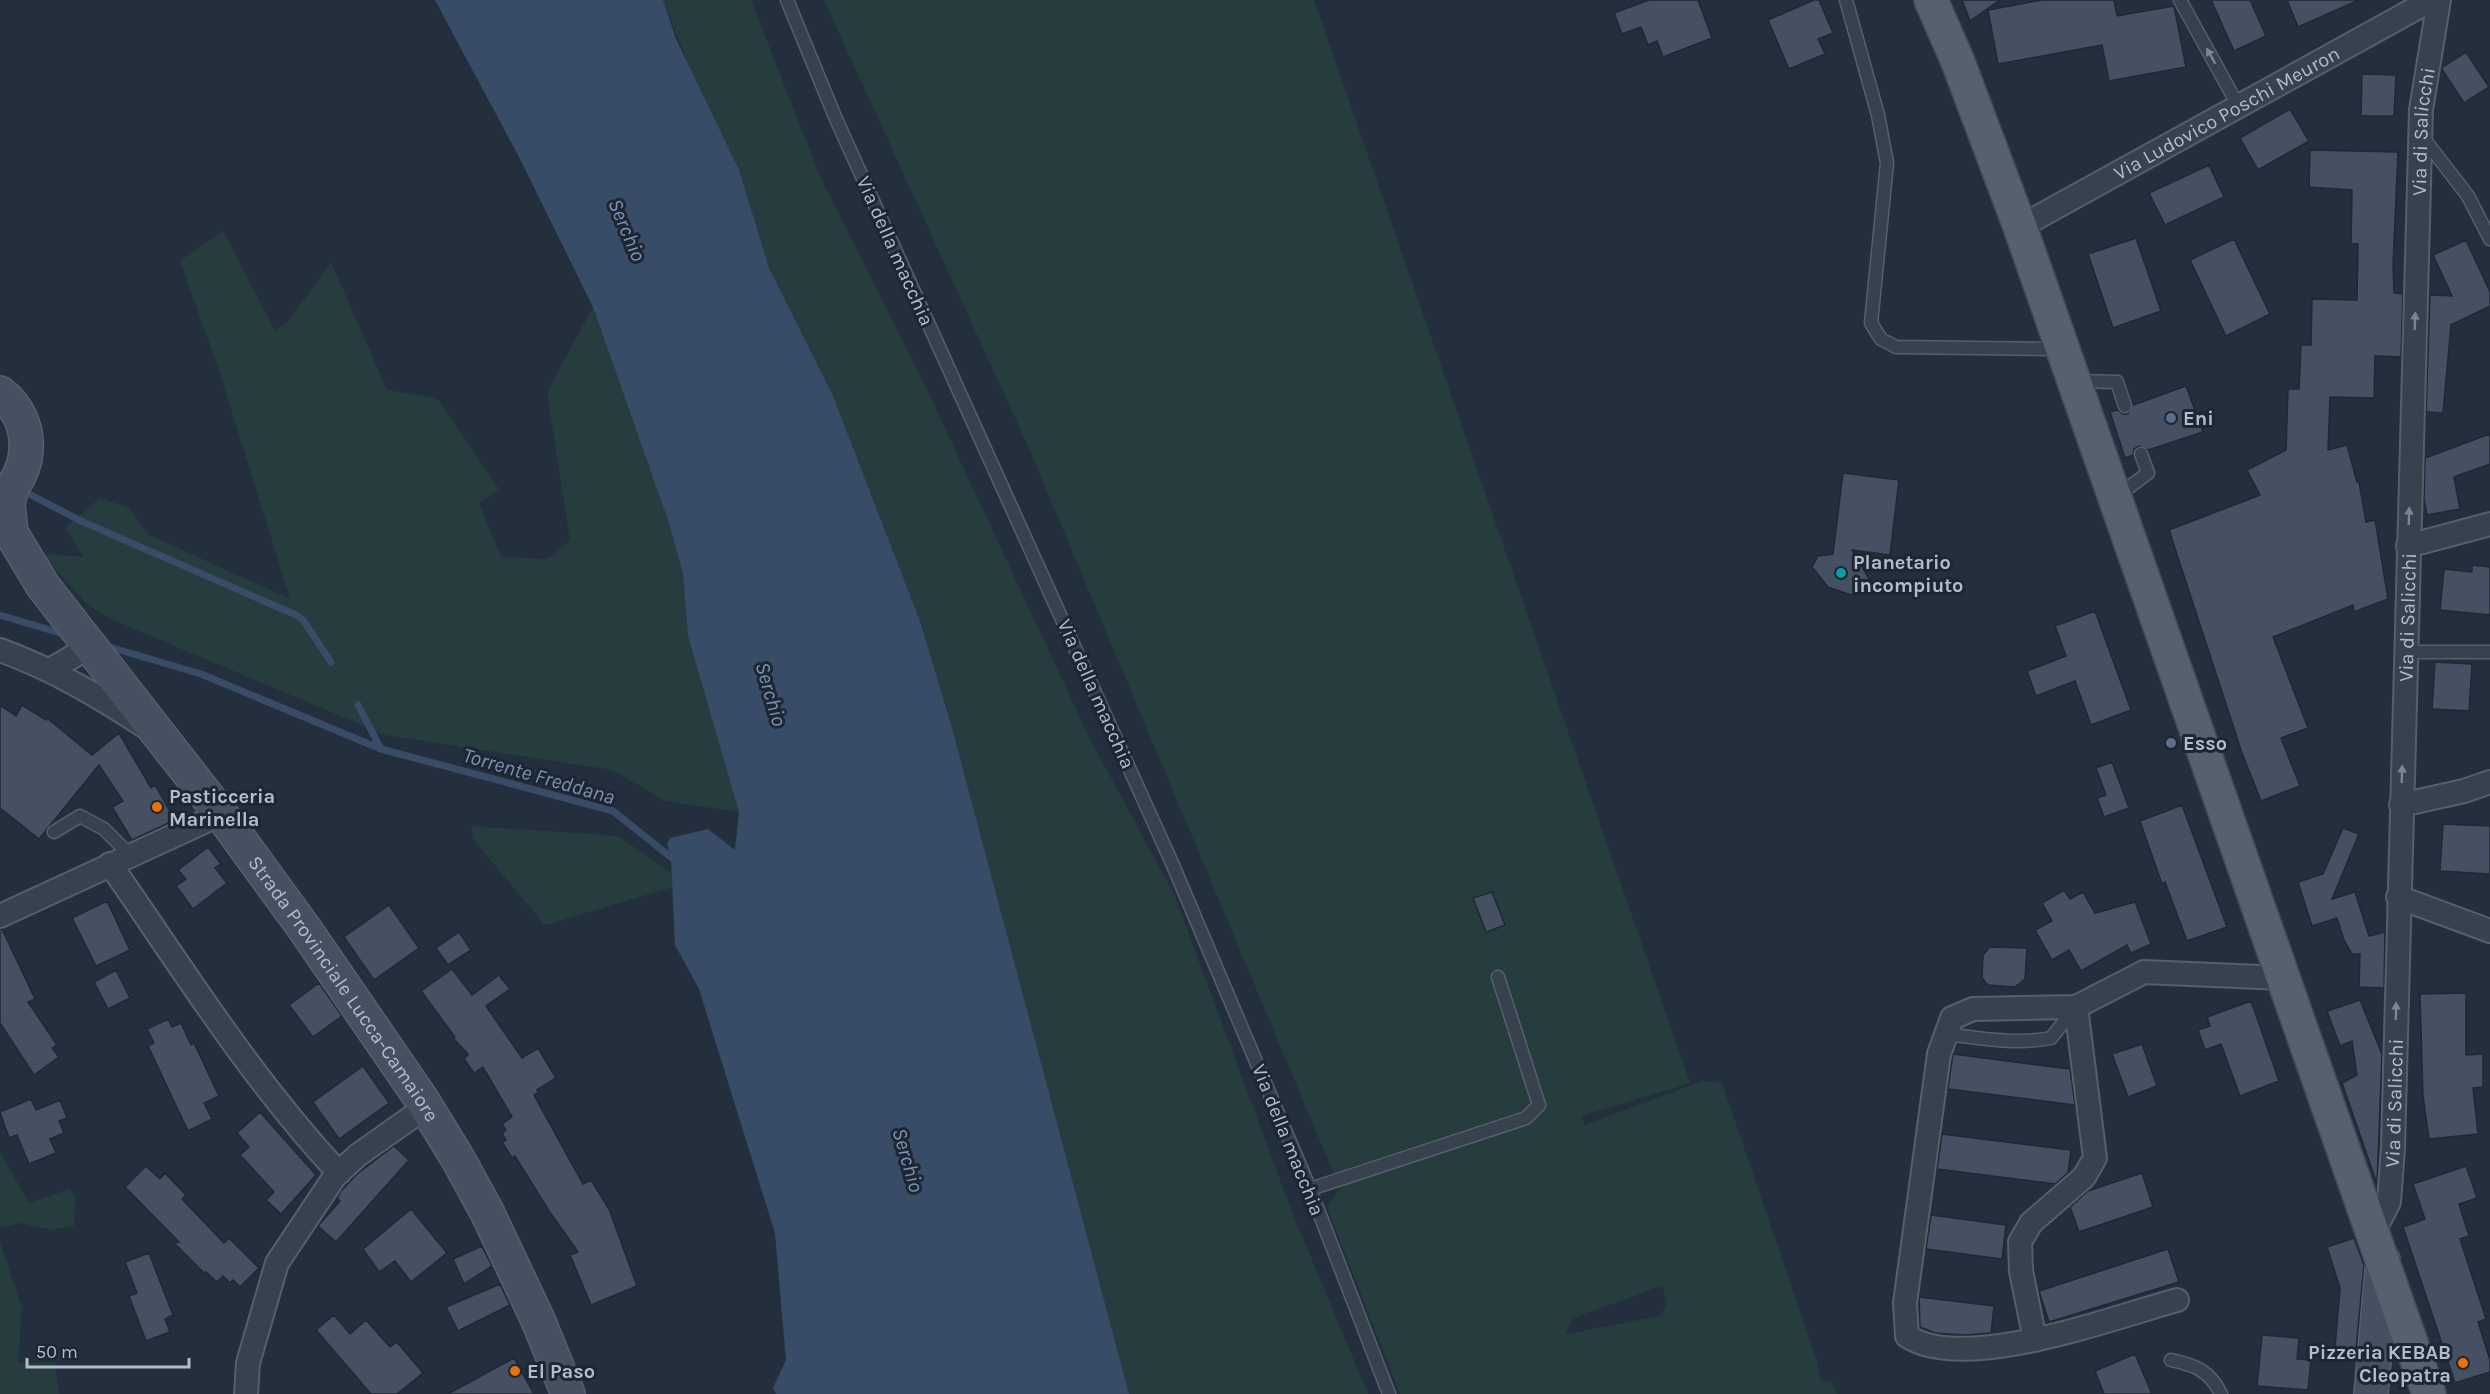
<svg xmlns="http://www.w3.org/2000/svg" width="2490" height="1394" font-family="Karla,sans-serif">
	<rect width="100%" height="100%" fill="#242f3e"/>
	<path fill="#263c3f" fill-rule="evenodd" d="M 663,0 L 751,0 L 821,179 L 922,379 L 1090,739 L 1174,894 L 1292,1212 L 1368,1394 L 1129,1394 L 951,724 L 920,621 L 833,396 L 769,268 Z
		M 824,0 L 1314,0 L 1690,1083 L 1581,1116 L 1585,1125 L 1702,1081 L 1722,1083 L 1817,1361 L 1821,1382 L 1831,1380 L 1837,1394 L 1400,1394 L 1327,1207 L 1340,1188 L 1028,446 ZM 1662,1286 L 1667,1303 L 1660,1316 L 1566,1334 L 1573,1318 Z
		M 223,231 L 275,330 L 287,323 L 331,262 L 387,390 L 437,398 L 499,489 L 479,503 L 501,557 L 548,559 L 570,540 L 547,392 L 593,307 L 669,520 L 683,573 L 688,636 L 739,812 L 665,801 L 613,770 L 385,735 L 113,620 L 89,606 L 47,561 L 47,554 L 84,557 L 65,528 L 100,498 L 129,508 L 149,535 L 290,599 L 220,373 L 180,261 Z
		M 471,826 L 618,836 L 672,873 L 673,887 L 545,925 L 473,839 Z
		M 0,1152 L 29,1203 L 70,1189 L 75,1197 L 74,1226 L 51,1230 L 20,1223 L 0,1228 Z
		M 0,1242 L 22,1308 L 18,1363 L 55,1362 L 59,1394 L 0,1394 Z"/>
	<path fill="#394c67" d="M 435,0 L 663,0 L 676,39 L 739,170 L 769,268 L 833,396 L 920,621 L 951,724 L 1129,1394 L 776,1394 L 773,1388 L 786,1360 L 775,1233 L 699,989 L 675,945 L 671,858 L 667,844 L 670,838 L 708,829 L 735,850 L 739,812 L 688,636 L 683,573 L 668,520 L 593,307 L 519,157 Z"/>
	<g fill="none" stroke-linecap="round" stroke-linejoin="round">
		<path stroke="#394c67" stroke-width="7" d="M 29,494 L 81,521 L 296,615 L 303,620 L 331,662
			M 0,615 L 67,635
			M 106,646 L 201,674 L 381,749 L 613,811 L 677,862
			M 358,705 L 381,749"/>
	</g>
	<path fill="#455162" stroke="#1f2835" stroke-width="1.5" d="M 1649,0 L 1698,0 L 1712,38 L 1663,57 L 1657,41 L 1648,45 L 1641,27 L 1622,34 L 1614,13 Z
		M 1814,0 L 1819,0 L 1833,33 L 1818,39 L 1825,54 L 1789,69 L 1768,20 Z
		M 1962,0 L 2000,0 L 1970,21 Z
		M 2042,0 L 2114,0 L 2117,16 L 2174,6 L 2186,67 L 2109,81 L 2102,45 L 1998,64 L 1988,10 Z
		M 2211,0 L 2250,0 L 2266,36 L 2234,51 Z
		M 2287,0 L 2359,0 L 2298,27 Z
		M 2466,52 L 2489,87 L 2464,103 L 2441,68 Z
		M 2362,74 L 2396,75 L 2394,116 L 2361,116 Z
		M 2290,109 L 2309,141 L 2258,170 L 2240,138 Z
		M 2310,150 L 2398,152 L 2393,265 L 2394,293 L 2403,294 L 2401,357 L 2375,356 L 2374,398 L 2330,397 L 2328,450 L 2347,445 L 2357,482 L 2359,482 L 2366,522 L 2375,520 L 2388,599 L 2354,612 L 2353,605 L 2273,637 L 2308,728 L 2281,738 L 2300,786 L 2261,801 L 2242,753 L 2169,530 L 2260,495 L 2247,470 L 2286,450 L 2288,389 L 2299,389 L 2301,345 L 2311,345 L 2312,299 L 2357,300 L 2358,244 L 2351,244 L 2352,190 L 2309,187 Z
		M 2209,165 L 2224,197 L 2165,225 L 2149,193 Z
		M 2136,238 L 2161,311 L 2113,328 L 2088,254 Z
		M 2234,239 L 2270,314 L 2226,336 L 2190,260 Z
		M 2466,240 L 2490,292 L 2490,306 L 2451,325 L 2443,413 L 2426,412 L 2430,295 L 2452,296 L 2433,255 Z
		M 2186,386 L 2203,432 L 2148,450 L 2139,446 L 2134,449 L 2133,455 L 2125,458 L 2110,412 L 2118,410 L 2123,414 L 2128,414 L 2133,405 Z
		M 2490,434 L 2490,464 L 2454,477 L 2460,509 L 2427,515 L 2424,499 L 2425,458 Z
		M 1843,473 L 1899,480 L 1890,555 L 1852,550 L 1874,587 L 1851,595 L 1828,587 L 1812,567 L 1818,556 L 1833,554 Z
		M 2472,565 L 2490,567 L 2490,615 L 2440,610 L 2444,569 L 2472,572 Z
		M 2095,611 L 2131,710 L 2091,725 L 2075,681 L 2036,696 L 2027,671 L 2066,656 L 2055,626 Z
		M 2435,662 L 2472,664 L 2469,711 L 2432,709 Z
		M 0,705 L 16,716 L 22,705 L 46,720 L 47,718 L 92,755 L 119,733 L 151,788 L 155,785 L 175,820 L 132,840 L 112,807 L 123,801 L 99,765 L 39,839 L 0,808 Z
		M 2112,762 L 2129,808 L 2104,817 L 2097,798 L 2106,795 L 2096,768 Z
		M 2182,805 L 2227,927 L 2187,941 L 2165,882 L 2162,884 L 2140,821 Z
		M 2443,824 L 2490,826 L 2490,874 L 2440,871 Z
		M 2343,828 L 2359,834 L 2332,899 L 2355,892 L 2369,936 L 2385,932 L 2384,988 L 2359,987 L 2360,954 L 2352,954 L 2344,940 L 2337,918 L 2312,926 L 2298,882 L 2323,874 Z
		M 208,847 L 221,864 L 215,868 L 227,883 L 193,909 L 176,886 L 186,879 L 178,870 Z
		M 2064,890 L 2070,899 L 2083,892 L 2095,913 L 2135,902 L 2151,944 L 2131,953 L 2127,945 L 2081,971 L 2069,950 L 2052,960 L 2035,930 L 2052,921 L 2042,903 Z
		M 1492,892 L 1505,925 L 1486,932 L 1473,898 Z
		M 107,901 L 130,950 L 96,966 L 72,918 Z
		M 389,905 L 419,948 L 374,980 L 344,937 Z
		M 0,929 L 2,929 L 35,999 L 28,1002 L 57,1045 L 52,1048 L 59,1057 L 34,1075 L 0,1023 Z
		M 459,932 L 471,950 L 448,965 L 436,948 Z
		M 1990,947 L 2027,948 L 2025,979 L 2015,987 L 1988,985 L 1985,982 L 1982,977 L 1983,955 Z
		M 452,969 L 472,995 L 499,975 L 510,989 L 486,1006 L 522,1058 L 538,1048 L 556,1078 L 537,1090 L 539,1092 L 534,1095 L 583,1184 L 591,1180 L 609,1209 L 637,1286 L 591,1305 L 570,1255 L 578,1252 L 549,1211 L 515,1156 L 512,1158 L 502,1142 L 506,1140 L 502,1133 L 506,1130 L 502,1124 L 512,1117 L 483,1067 L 474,1073 L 464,1059 L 468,1054 L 453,1038 L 455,1037 L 421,991 Z
		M 116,970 L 130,998 L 108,1009 L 94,982 Z
		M 319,983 L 342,1016 L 313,1037 L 289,1005 Z
		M 2466,993 L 2466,1055 L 2483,1054 L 2483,1087 L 2473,1088 L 2478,1134 L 2429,1139 L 2423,1096 L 2420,994 Z
		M 2360,1000 L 2382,1054 L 2377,1184 L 2342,1083 L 2357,1075 L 2352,1041 L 2340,1046 L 2327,1011 Z
		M 2251,1001 L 2279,1081 L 2240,1096 L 2221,1044 L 2205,1050 L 2198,1030 L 2210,1026 L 2207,1017 Z
		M 168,1019 L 172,1027 L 181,1023 L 191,1045 L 194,1043 L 219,1096 L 204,1103 L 212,1119 L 188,1131 L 148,1046 L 154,1043 L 147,1029 Z
		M 2142,1044 L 2157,1086 L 2128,1097 L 2112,1054 Z
		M 1953,1054 L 2070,1069 L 2075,1105 L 1948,1089 Z
		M 363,1066 L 389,1103 L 339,1139 L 313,1102 Z
		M 31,1099 L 36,1110 L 60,1100 L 67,1118 L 59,1121 L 64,1133 L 50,1139 L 56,1153 L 29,1164 L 17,1135 L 9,1138 L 0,1112 Z
		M 260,1112 L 316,1175 L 281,1214 L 266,1200 L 274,1192 L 240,1155 L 249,1147 L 237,1133 Z
		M 1942,1134 L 2071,1150 L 2068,1173 L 2055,1184 L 1937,1169 Z
		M 394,1146 L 409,1160 L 336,1242 L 318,1226 L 340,1201 L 337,1198 L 341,1191 L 357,1174 Z
		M 146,1166 L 160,1179 L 165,1173 L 186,1195 L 182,1199 L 224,1243 L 229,1238 L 259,1268 L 240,1287 L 233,1280 L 230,1283 L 223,1276 L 217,1282 L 206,1272 L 204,1273 L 174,1243 L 179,1242 L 125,1187 Z
		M 2466,1166 L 2477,1198 L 2459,1204 L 2469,1236 L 2460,1239 L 2486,1319 L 2478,1322 L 2490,1360 L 2490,1372 L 2455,1383 L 2403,1227 L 2425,1219 L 2413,1184 Z
		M 2142,1173 L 2153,1207 L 2079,1232 L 2070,1207 L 2088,1191 Z
		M 411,1209 L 447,1253 L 411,1282 L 395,1261 L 379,1272 L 363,1249 Z
		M 1931,1215 L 2006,1225 L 2002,1259 L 1926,1249 Z
		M 2354,1238 L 2364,1265 L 2355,1360 L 2334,1359 L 2340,1288 L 2327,1247 Z
		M 482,1246 L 492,1266 L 464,1284 L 453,1259 Z
		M 2168,1249 L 2179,1282 L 2049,1322 L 2039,1291 Z
		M 149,1253 L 173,1315 L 165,1319 L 170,1332 L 146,1341 L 129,1296 L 137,1293 L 125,1262 Z
		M 500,1284 L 510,1305 L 458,1331 L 446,1307 Z
		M 1919,1297 L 1994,1306 L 1991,1333 L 1964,1335 L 1935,1333 L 1920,1327 Z
		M 334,1315 L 350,1334 L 366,1320 L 390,1347 L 397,1342 L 423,1373 L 397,1394 L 371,1394 L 316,1330 Z
		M 2262,1335 L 2299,1338 L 2297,1359 L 2311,1360 L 2308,1390 L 2257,1386 Z
		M 2135,1354 L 2152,1394 L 2104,1394 L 2095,1371 Z
		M 514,1358 L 534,1394 L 448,1394 Z"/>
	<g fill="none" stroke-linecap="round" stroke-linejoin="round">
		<g stroke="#565f6c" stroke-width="15">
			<path id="service" d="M 787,0 L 836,119 L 1172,863 L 1310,1189 L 1389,1394
				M 1846,0 L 1878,115 L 1887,163 L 1871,323 L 1881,339 L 1896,347 L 2061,349
				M 2180,0 L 2239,107
				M 2421,135 L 2468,196 L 2490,239
				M 2077,381 L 2117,382 L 2125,406
				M 2116,497 L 2148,473 L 2141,454
				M 2405,652 L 2490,652
				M 54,832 L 80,816 L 104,829 L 130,855
				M 1946,1034 C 1981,1038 2015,1045 2051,1038 L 2076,1007
				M 1310,1189 L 1526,1118 L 1539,1105 L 1498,977
				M 2171,1360 C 2195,1365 2210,1371 2221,1394"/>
		</g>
		<g stroke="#565f6c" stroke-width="26">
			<g id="minor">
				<path id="s1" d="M 2020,227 L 2431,0"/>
				<path d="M 2408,546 L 2490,524"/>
				<path d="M 0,650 C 52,669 97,695 144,726"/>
				<path d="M 55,667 L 91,646"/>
				<path d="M 2401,805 L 2464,791 L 2490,782"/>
				<path d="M 110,864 C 183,969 251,1079 339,1173"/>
				<path d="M 2398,897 L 2490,931"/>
				<path d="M 0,916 L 221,814"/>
				<path id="s2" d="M 2373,1233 L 2389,1202 L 2393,1147 L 2421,110 L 2439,0"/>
				<path d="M 2177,1300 C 2115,1317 1963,1374 1907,1336 L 1905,1303 L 1939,1054 L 1952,1018 L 1973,1009 L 2076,1007 L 2144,972 L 2283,978"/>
				<path d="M 2035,1340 L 2021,1271 L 2020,1242 L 2031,1223 L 2084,1177 L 2095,1158 L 2076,1007"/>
				<path d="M 246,1394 L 248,1363 L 277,1263 L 335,1176 L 358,1155 L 426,1107"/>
			</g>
		</g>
		<g stroke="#565f6c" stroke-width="36">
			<g id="secondary">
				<path d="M 0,393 C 36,421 34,471 0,500"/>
				<path id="s3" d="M 11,490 L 8,504 L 11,533 L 43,586 L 221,814 L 304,928 L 422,1100 L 458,1159 L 487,1212 L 538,1320 L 568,1394"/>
				<path d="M 2371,1394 L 2383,1260"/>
			</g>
		</g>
		<g stroke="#414a57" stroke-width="36">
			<path id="primary" d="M 1931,0 L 1958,62 L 2020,227 L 2429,1394"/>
		</g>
		<use href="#service" stroke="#38414e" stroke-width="12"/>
		<use href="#minor" stroke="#38414e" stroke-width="22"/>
		<use href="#secondary" stroke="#465061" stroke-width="33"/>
		<use href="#primary" stroke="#56606e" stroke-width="33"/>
	</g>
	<defs><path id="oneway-solid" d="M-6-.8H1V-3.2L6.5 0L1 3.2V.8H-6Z" transform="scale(1.5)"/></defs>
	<g fill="#7c8592">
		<use href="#oneway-solid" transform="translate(2211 56) rotate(-119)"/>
		<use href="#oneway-solid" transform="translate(2415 321) rotate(-88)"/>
		<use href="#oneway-solid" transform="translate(2409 516) rotate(-88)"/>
		<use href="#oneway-solid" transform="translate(2402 774) rotate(-88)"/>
		<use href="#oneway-solid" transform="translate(2396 1011) rotate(-89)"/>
	</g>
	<g fill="#5c6f8a" stroke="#1d2633" stroke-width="2">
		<circle cx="2171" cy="418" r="6"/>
		<circle cx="2171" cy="743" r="6"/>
	</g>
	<circle fill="#0f9aa8" stroke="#1d2633" stroke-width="2" cx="1841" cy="573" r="6"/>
	<g fill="#e8710a" stroke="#1d2633" stroke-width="2">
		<circle cx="157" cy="807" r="6"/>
		<circle cx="2463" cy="1363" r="6"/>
		<circle cx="515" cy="1371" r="6"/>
	</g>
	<g text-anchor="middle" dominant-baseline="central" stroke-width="6" stroke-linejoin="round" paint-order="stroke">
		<g font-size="20" fill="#b4bcc9" stroke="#1d2633">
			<text stroke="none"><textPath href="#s1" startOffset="236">Via Ludovico Poschi Meuron</textPath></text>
			<text stroke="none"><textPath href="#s2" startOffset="1106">Via di Salicchi</textPath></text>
			<text transform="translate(895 251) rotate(66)">Via della macchia</text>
			<text stroke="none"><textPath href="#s2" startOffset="620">Via di Salicchi</textPath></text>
			<text transform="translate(1096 694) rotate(66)">Via della macchia</text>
			<text stroke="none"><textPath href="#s3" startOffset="608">Strada Provinciale Lucca-Camaiore</textPath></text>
			<text stroke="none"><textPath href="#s2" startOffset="134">Via di Salicchi</textPath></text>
			<text transform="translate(1288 1140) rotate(68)">Via della macchia</text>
		</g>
		<g font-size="20" font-weight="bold" fill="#b4bcc9" stroke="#1d2633" text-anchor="start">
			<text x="2183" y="418">Eni</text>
			<text x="1853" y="562">Planetario<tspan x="1853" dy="23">incompiuto</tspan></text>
			<text x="2183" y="743">Esso</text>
			<text x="169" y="796">Pasticceria<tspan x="169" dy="23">Marinella</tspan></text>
			<text x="2451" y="1352" text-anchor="end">Pizzeria KEBAB<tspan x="2451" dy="23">Cleopatra</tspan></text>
			<text x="527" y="1371">El Paso</text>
		</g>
		<g font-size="21" font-style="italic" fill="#7c92b1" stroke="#1d2633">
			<text transform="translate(627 230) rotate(67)">Serchio</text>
			<text transform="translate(771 694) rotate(74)">Serchio</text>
			<text transform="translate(539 776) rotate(16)">Torrente Freddana</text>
			<text transform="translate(908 1160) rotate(74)">Serchio</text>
		</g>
	</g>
	<path d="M27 1358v9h162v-9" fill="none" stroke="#b4bcc9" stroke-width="3"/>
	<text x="36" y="1358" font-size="18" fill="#b4bcc9" stroke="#1d2633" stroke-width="4.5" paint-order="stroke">50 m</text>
</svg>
